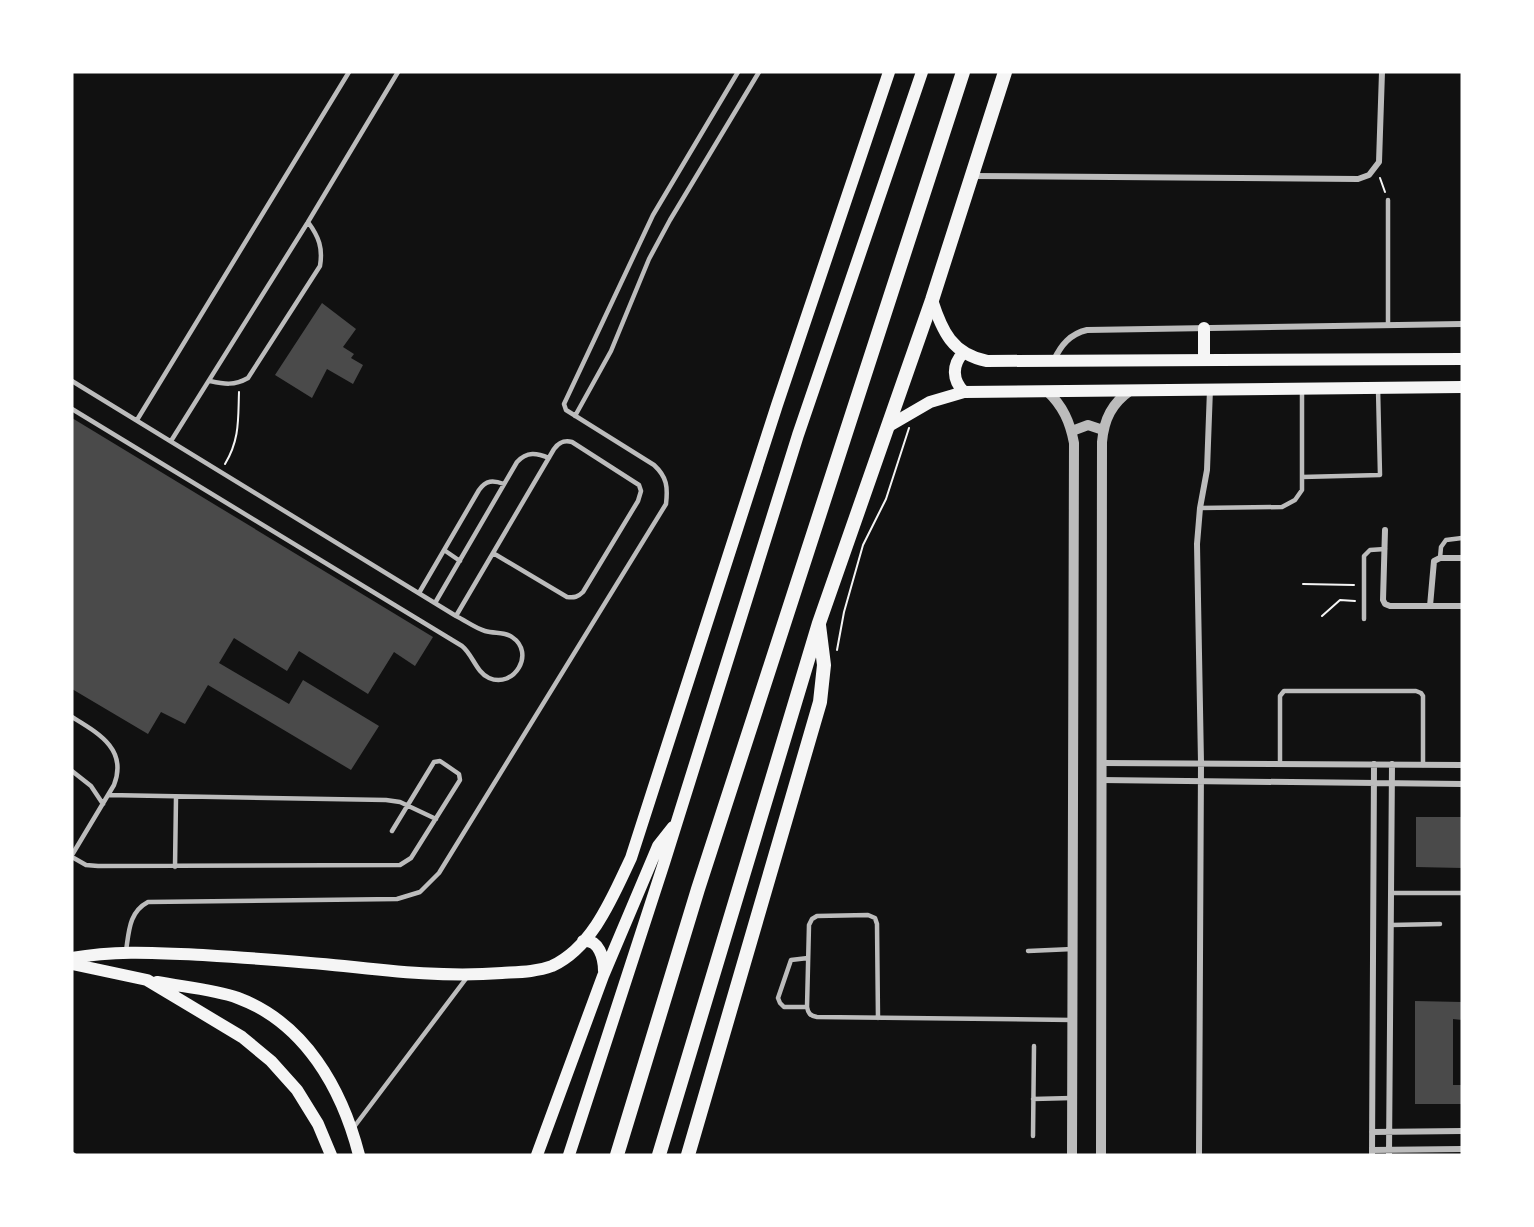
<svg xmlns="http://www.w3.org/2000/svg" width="1534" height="1227" font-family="Poppins,sans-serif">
	<rect width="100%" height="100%" fill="#111"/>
	<path fill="#4a4a4a" d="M 322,303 L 356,329 L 343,347 L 354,354 L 351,358 L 363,365 L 353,384 L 327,369 L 312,398 L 275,375 Z
		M 72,418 L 433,637 L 415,666 L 394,652 L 368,694 L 299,651 L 287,671 L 234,638 L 219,663 L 289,704 L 303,680 L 379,726 L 351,770 L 208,685 L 185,724 L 161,712 L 148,734 L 72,689 Z
		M 1416,817 L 1462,817 L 1462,868 L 1416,867 Z
		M 1415,1001 L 1462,1002 L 1462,1020 L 1453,1019 L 1453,1085 L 1462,1085 L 1462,1104 L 1415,1104 Z"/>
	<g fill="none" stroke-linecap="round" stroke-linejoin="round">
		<path stroke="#f5f5f5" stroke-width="2" d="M 1380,178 L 1385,192
			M 225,464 C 240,439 238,419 239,392
			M 1303,584 L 1354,585
			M 1322,616 L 1340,600 L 1355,601
			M 837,650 L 844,612 L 863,545 L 886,499 L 909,428
			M 72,1152 L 76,1155"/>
		<path stroke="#bcbcbc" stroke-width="4.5" d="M 1388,200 L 1388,325
			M 72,381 L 456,616 C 466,621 475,628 485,631 C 495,634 504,631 512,637 C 536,653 514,689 489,678 C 476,672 473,655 462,646 L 72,409
			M 210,381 C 224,384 234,386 248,378 L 320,266 C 323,248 319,237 308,222
			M 575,416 L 611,351 L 649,259 L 670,220 L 759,72
			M 137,420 L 349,72
			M 171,441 L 308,222 L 398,72
			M 1302,477 L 1380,475 L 1378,388
			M 1200,508 L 1282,507 L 1295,500 L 1302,490 L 1302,391
			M 444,550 L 460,561
			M 1440,558 L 1441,547 L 1446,540 L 1462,538
			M 419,593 L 479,490 C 486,480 493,480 504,484
			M 435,603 L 517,462 C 527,451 537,453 549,458
			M 456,616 L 554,449 C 559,442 564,440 572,442 L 639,485 L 641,491 L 638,501 L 583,592 C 578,597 574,598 567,597 L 493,553
			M 1364,619 L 1364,556 L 1370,550 L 1385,549
			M 72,717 C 98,733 128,749 114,785 L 72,855
			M 1280,764 L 1280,696 L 1284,691 L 1416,691 L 1421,693 L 1423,696 L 1423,765
			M 72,771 L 91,786 L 103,804
			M 108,795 L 386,800 L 400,802 L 436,819
			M 72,857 L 86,865 L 98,866 L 400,865 L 411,858 L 460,780 L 459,774 L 440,761 L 434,762 L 392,831
			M 175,867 L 176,798
			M 1391,893 L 1462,893
			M 1391,925 L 1440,924
			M 126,951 C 129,931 129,912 148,902 L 397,899 L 420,892 L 439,873 L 666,504 C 668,487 667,477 654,465 L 566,410 L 564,404 L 653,215 L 738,72
			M 1028,951 L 1073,949
			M 807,1007 L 784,1007 L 780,1003 L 778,998 L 791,960 L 808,958
			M 878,1018 L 877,924 L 875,918 L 868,915 L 817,916 L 812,919 L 809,925 L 807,1007 C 808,1013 810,1016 817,1017 L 1072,1020
			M 1033,1099 L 1072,1098
			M 354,1127 L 468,976
			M 1033,1136 L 1034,1046"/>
		<path stroke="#bcbcbc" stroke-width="6" d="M 972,176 L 1358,179 L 1369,175 L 1379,162 L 1382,72
			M 1054,360 C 1061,345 1070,334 1087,330 L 1462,324
			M 1385,530 L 1383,600 L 1385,604 L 1390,606 L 1462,606
			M 1430,606 L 1434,561 L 1440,558 L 1462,558
			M 1102,763 L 1462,765
			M 1101,780 L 1462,784
			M 1372,1132 L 1462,1131
			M 1372,1150 L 1462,1149
			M 1199,1155 L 1201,763 L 1197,544 L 1200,508 L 1207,470 L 1210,389
			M 1372,1155 L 1374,764
			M 1389,1155 L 1392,764"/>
		<path stroke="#bcbcbc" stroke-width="10" d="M 1047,391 C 1063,406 1070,422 1074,443 L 1072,1155
			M 1072,431 L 1088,425 L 1103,430
			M 1101,1155 L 1102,442 C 1104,419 1112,403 1131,390"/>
		<path stroke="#f5f5f5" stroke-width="12" d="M 932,300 C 942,331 952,354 987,361 L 1462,359
			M 1204,328 L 1204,360
			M 963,353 C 952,365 952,380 964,392
			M 887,427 L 930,402 L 964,392 L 1462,387
			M 583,941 C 599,939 604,958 604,971
			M 72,958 C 118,950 157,953 203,955 C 250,958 297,961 344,966 C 397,972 449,977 502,973 C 519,972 536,972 552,966 C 593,947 613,896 631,858 L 777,405 L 889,72
			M 72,964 L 147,980 L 242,1037 L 271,1061 L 297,1090 L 318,1124 L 331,1155
			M 157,982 C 183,987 213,989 238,998 C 305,1023 342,1089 359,1155
			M 537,1155 L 603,976 L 658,846 L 673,827
			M 569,1155 L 664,863 L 798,435 L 922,72"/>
		<path stroke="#f5f5f5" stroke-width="14" d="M 617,1155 L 698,889 L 963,72
			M 659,1155 L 819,623 L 932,300 L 1005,72
			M 688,1155 L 820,702 L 824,665 L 819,625"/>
	</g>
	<rect width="1534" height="1227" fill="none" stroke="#ffffff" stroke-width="147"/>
</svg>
